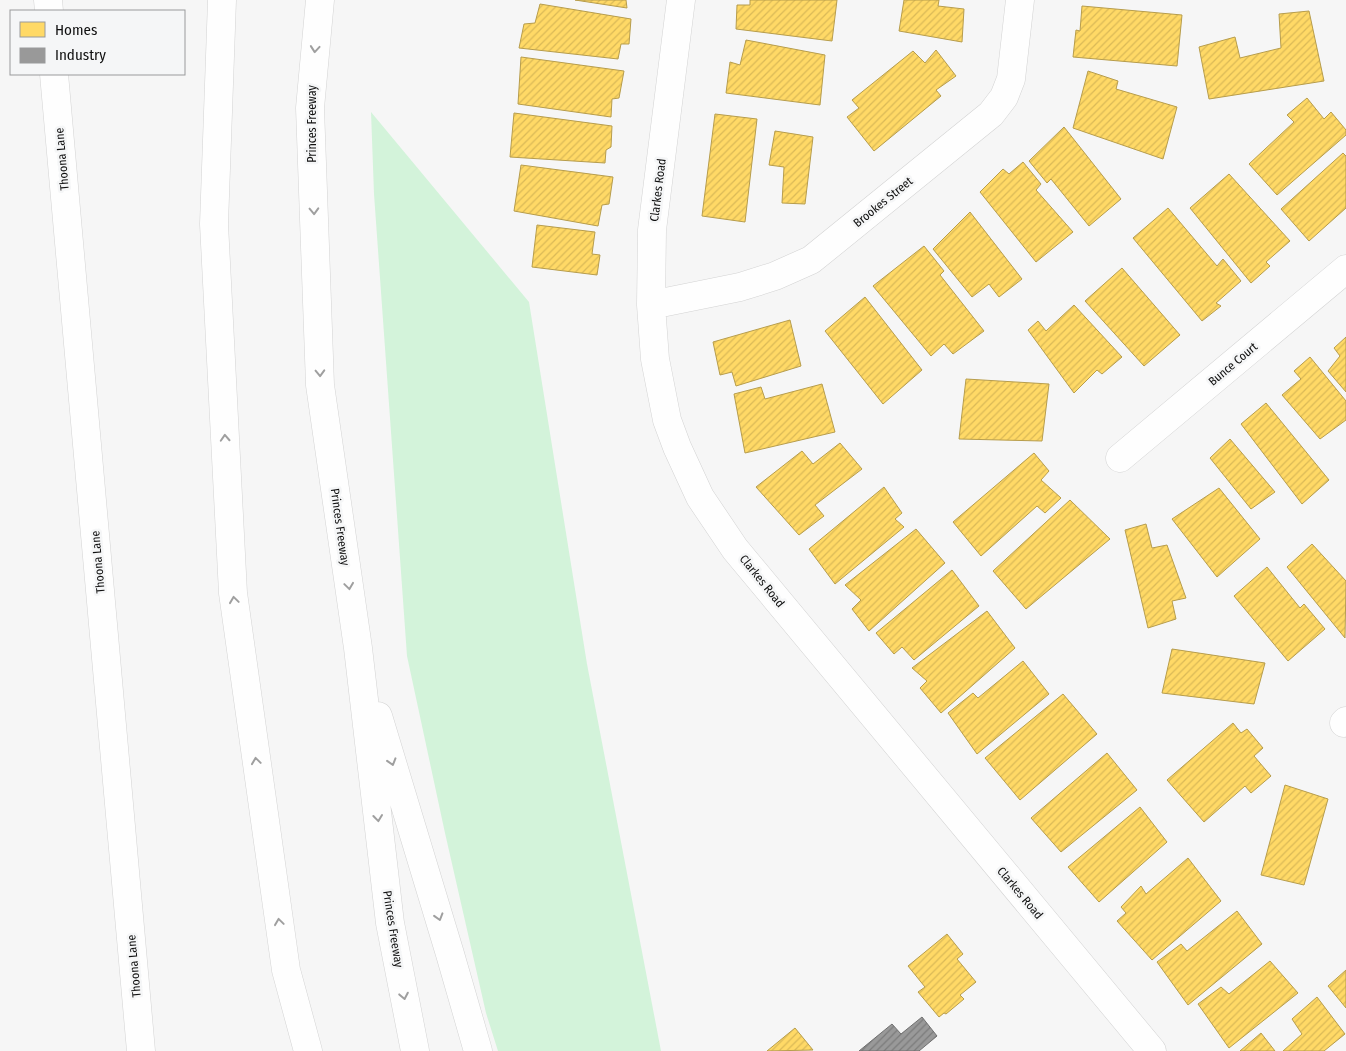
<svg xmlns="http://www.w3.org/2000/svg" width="1346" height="1051" font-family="'Fira Sans Condensed',sans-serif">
	<defs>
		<pattern id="homes-hatch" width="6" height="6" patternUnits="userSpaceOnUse" patternTransform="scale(1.25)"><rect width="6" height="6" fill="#ffd966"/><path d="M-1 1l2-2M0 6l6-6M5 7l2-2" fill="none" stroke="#dab957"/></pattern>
		<pattern id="industry-hatch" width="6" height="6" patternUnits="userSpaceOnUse" patternTransform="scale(1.25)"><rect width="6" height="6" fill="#999"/><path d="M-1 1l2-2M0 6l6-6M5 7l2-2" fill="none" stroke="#7b7b7b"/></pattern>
	</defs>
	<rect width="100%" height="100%" fill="#f6f6f6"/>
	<path fill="#d3f3da" d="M 371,112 L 529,302 L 587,664 L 661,1051 L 498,1051 L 486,1013 L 445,833 L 407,656 L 374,194 Z"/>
	<path fill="url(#homes-hatch)" stroke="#b79d4c" d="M 575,0 L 626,0 L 627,8 Z
		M 750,0 L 837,0 L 832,41 L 736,29 L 737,5 L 750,5 Z
		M 904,0 L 939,0 L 938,6 L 964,9 L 962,42 L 899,31 Z
		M 540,4 L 631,19 L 629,44 L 621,44 L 618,59 L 519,48 L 524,24 L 535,23 Z
		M 1082,6 L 1182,15 L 1177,66 L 1073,57 L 1076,30 L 1080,31 Z
		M 1309,11 L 1324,81 L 1209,99 L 1199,47 L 1235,37 L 1240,58 L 1281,48 L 1279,14 Z
		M 746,40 L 825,55 L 820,105 L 726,93 L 730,62 L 740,65 Z
		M 936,50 L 956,76 L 936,90 L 941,96 L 874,151 L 847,117 L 859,108 L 852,100 L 913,51 L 925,63 Z
		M 521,57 L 624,71 L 619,98 L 612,99 L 611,117 L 518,104 Z
		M 1088,71 L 1118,81 L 1116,89 L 1177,107 L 1163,159 L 1073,128 Z
		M 1307,98 L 1324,119 L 1331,112 L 1346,130 L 1346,135 L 1277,195 L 1249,164 L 1294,122 L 1287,115 Z
		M 514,113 L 612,126 L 611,147 L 606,150 L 605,163 L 510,157 Z
		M 715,114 L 757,119 L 745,222 L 702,216 Z
		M 1064,127 L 1121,199 L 1089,226 L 1051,179 L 1047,183 L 1029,161 Z
		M 775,131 L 813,137 L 805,204 L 782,203 L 784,167 L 769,165 Z
		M 1343,153 L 1346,156 L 1346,208 L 1309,241 L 1281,209 Z
		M 1023,162 L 1041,184 L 1036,190 L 1073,232 L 1036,262 L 980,192 L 1003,169 L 1009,174 Z
		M 521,165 L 613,177 L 609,204 L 602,205 L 598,226 L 514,211 Z
		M 1229,174 L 1290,241 L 1266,262 L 1270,266 L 1251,283 L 1190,208 Z
		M 1168,208 L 1217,266 L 1223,259 L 1241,281 L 1216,303 L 1221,306 L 1202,321 L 1133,238 Z
		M 970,212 L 1022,279 L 999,297 L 989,284 L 972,297 L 933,249 Z
		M 537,225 L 595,232 L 592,254 L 600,255 L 597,275 L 532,267 Z
		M 924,246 L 944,271 L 940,275 L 984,331 L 953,354 L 944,344 L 931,356 L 873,286 Z
		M 1122,268 L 1180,335 L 1144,366 L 1085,301 Z
		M 865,297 L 922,370 L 883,404 L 825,331 Z
		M 1074,305 L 1122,357 L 1102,374 L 1097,370 L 1074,393 L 1028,330 L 1038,321 L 1046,331 Z
		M 790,320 L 801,366 L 736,386 L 732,372 L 720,375 L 713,342 Z
		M 1346,337 L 1346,392 L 1328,371 L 1340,356 L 1334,348 Z
		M 1310,357 L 1346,401 L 1346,420 L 1320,439 L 1282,395 L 1301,379 L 1294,371 Z
		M 966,379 L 1049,384 L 1042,441 L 959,439 Z
		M 822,384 L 835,432 L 745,453 L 734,394 L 761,387 L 765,399 Z
		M 1266,403 L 1329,480 L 1302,504 L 1241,424 Z
		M 1230,439 L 1275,492 L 1251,509 L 1210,458 Z
		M 840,443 L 862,469 L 815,505 L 824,516 L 799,535 L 756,487 L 802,451 L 813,464 Z
		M 1034,453 L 1049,471 L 1041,480 L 1061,498 L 1045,513 L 1037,506 L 981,556 L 953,522 Z
		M 884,487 L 902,513 L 895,519 L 904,527 L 835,584 L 809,549 Z
		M 1219,488 L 1260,539 L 1217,577 L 1172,519 Z
		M 1070,500 L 1110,539 L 1026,609 L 993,571 Z
		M 1146,524 L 1152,548 L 1167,545 L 1186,598 L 1172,601 L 1176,619 L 1148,628 L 1125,530 Z
		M 916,529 L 945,563 L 869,631 L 852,609 L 861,600 L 845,585 Z
		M 1312,544 L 1346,581 L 1345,638 L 1287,567 Z
		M 1267,567 L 1300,608 L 1304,604 L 1325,629 L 1288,661 L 1234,596 Z
		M 952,570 L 979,606 L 914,660 L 902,647 L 894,654 L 876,633 Z
		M 987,611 L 1015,648 L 941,713 L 920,688 L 927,681 L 912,668 Z
		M 1172,649 L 1265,663 L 1254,704 L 1162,693 Z
		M 1023,661 L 1049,694 L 977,754 L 948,713 L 973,693 L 978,698 Z
		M 1063,694 L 1097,734 L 1020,800 L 985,758 Z
		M 1233,723 L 1241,733 L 1247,729 L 1263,748 L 1254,756 L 1271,776 L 1251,793 L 1245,786 L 1204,822 L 1167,780 Z
		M 1107,753 L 1137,790 L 1061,852 L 1031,818 Z
		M 1285,785 L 1328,799 L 1304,885 L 1261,875 Z
		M 1140,807 L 1167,842 L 1099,902 L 1068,867 Z
		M 1188,858 L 1221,901 L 1152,960 L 1117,921 L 1126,913 L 1121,907 L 1141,886 L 1146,894 Z
		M 1237,911 L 1262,944 L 1188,1005 L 1157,962 L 1181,944 L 1187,951 Z
		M 947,934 L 963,954 L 957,959 L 976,982 L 960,995 L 964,999 L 946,1014 L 944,1013 L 939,1017 L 918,992 L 925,987 L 908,966 Z
		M 1270,961 L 1298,993 L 1229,1048 L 1198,1004 L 1221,987 L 1229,994 Z
		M 1346,970 L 1346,1008 L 1328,986 Z
		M 1317,997 L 1345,1034 L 1324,1051 L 1283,1051 L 1302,1034 L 1292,1019 Z
		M 795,1028 L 813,1050 L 767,1051 Z
		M 1261,1033 L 1275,1051 L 1240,1051 Z"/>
	<path fill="url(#industry-hatch)" stroke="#707070" d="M 922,1017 L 937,1036 L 919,1051 L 859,1051 L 892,1024 L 901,1034 Z"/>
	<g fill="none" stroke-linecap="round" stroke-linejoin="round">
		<g stroke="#d3d3d3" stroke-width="29">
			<path id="street" d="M 48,0 L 49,11
				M 681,0 L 652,230 L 651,305 L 655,359 L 667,420 L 677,447 L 700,497 L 735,549 L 1152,1051
				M 54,74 L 141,1051
				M 651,305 L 740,287 L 775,276 L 811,260 L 991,114 L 1004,97 L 1011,79 L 1020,0
				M 1120,458 L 1346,269
				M 1344,723 L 1346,721"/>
		</g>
		<g stroke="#d3d3d3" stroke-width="29">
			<path id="highway" d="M 222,0 L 214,224 L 233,593 L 286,970 L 308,1051
				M 320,0 L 310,108 L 320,385 L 358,648 L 390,923 L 415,1051
				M 378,716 L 450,954 L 478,1051"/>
		</g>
		<use href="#street" stroke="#fefefe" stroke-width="28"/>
		<use href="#highway" stroke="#fefefe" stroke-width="28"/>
	</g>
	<defs><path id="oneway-chevron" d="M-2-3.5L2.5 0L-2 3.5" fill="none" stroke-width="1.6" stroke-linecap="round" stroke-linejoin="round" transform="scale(1.25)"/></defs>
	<g stroke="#9f9f9f">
		<use href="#oneway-chevron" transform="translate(315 49) rotate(95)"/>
		<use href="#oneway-chevron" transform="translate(314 211) rotate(88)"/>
		<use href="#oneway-chevron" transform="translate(320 373) rotate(88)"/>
		<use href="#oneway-chevron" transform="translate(225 438) rotate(-93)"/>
		<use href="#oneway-chevron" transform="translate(349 586) rotate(82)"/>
		<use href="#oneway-chevron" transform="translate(234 600) rotate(-98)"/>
		<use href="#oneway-chevron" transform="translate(256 761) rotate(-98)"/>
		<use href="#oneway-chevron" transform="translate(392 762) rotate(73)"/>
		<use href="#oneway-chevron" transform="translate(378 818) rotate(83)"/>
		<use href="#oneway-chevron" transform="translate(439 917) rotate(73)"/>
		<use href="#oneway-chevron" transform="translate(279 922) rotate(-98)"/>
		<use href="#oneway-chevron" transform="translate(404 996) rotate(79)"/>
	</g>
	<g text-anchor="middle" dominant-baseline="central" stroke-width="5" stroke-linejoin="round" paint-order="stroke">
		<g font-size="12" fill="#101010" stroke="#f5f6f7">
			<text transform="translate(312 124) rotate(-90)">Princes Freeway</text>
			<text transform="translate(62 159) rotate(-95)">Thoona Lane</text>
			<text transform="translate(658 190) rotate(-83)">Clarkes Road</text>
			<text transform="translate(883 202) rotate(-39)">Brookes Street</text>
			<text transform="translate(1233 364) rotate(-40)">Bunce Court</text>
			<text transform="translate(340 527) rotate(82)">Princes Freeway</text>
			<text transform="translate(98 562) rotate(-95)">Thoona Lane</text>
			<text transform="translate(762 581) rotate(51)">Clarkes Road</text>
			<text transform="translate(1020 893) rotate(50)">Clarkes Road</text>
			<text transform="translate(393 929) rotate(81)">Princes Freeway</text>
			<text transform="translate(134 966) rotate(-95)">Thoona Lane</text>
		</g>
	</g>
	<rect x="10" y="10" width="175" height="65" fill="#f5f6f7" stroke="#999a9b"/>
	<rect x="20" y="22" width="25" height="15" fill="#ffd966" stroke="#999a9b"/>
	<text x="55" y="35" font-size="15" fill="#101010">Homes</text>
	<rect x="20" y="48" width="25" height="15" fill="#999999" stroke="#999a9b"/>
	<text x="55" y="60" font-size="15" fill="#101010">Industry</text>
</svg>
